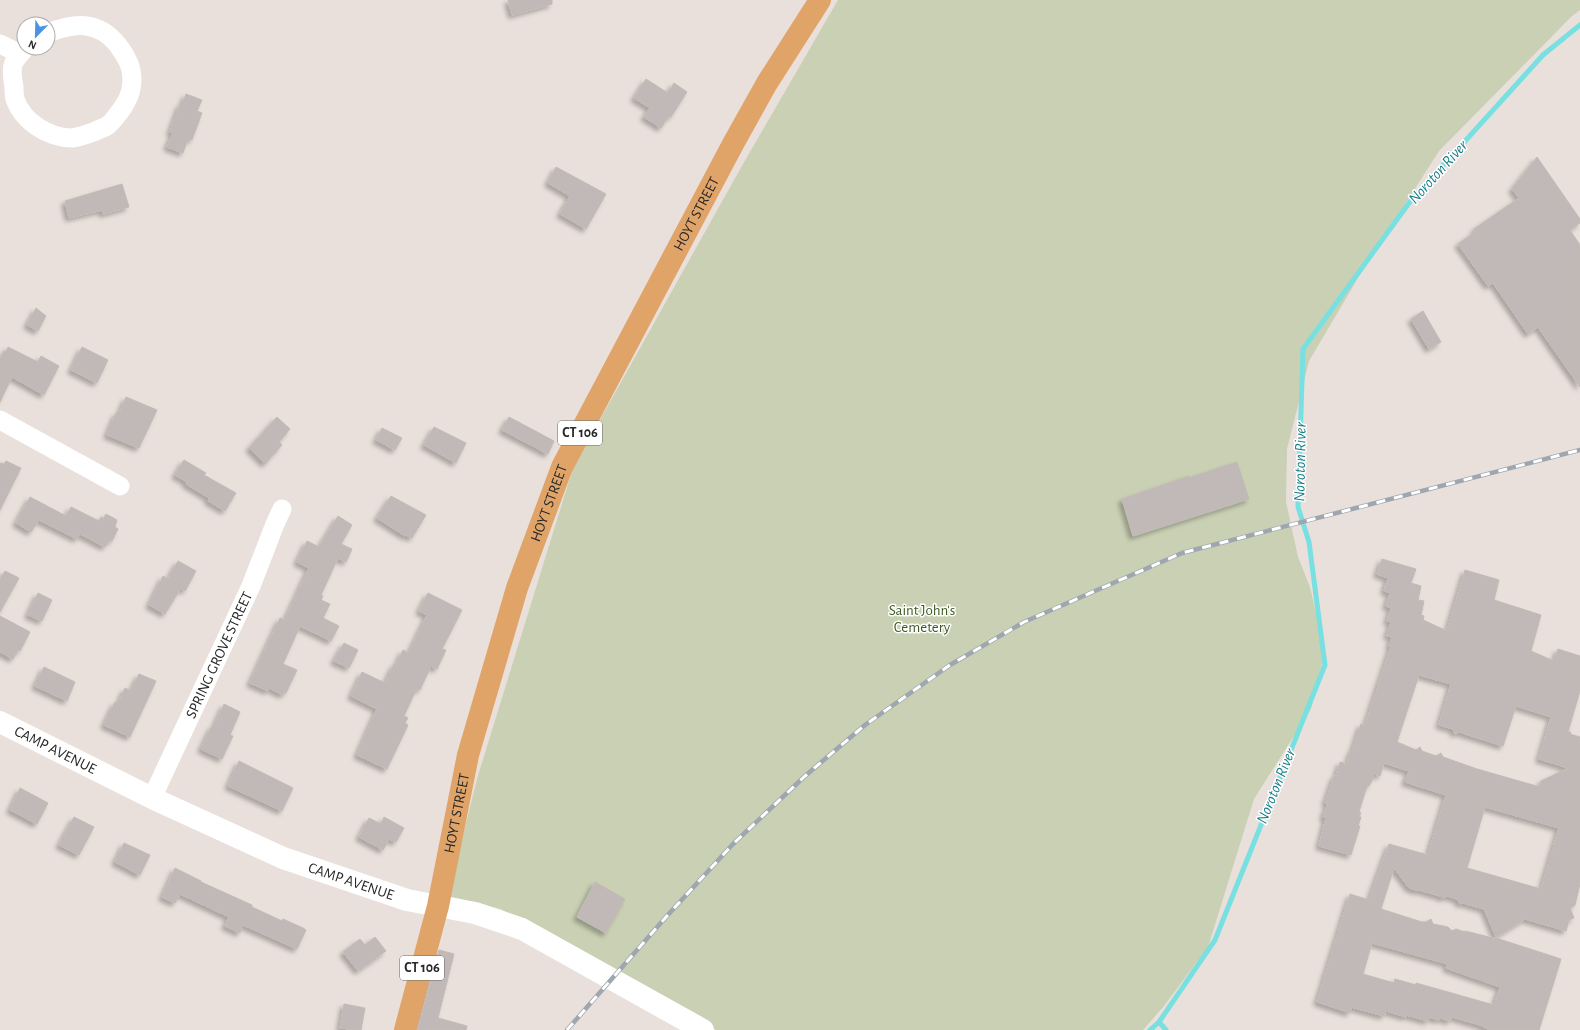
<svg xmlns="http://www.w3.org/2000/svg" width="1580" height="1030" font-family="'Alegreya Sans',sans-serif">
	<defs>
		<filter id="shadow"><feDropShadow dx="-3.5" dy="3.5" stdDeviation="2" flood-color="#0004"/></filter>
	</defs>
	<rect width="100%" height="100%" fill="#e9dfdb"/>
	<path fill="#c9d0b4" d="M 838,0 L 1580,0 L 1580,10 L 1572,16 L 1439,151 L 1358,278 L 1309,361 L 1287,449 L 1286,502 L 1298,557 L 1310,587 L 1325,652 L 1311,709 L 1254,799 L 1208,947 L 1164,1006 L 1143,1030 L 716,1030 L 501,909 L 448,896 L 477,779 L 573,468 L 743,164 Z"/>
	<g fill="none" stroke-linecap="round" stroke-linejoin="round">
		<path stroke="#78e0e0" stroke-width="5" d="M 1159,1022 L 1166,1030
			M 1150,1030 L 1159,1022 L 1215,940 L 1325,665 L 1309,542 L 1298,507 L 1303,349 L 1409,203 L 1543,55 L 1580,25"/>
	</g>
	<path fill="#c1b9b7" stroke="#c3bab5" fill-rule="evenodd" filter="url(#shadow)" d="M 508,0 L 552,0 L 552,4 L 512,15 Z
		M 646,79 L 668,93 L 674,83 L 687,92 L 671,117 L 669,116 L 661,128 L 644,117 L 650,108 L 634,98 Z
		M 186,94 L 202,100 L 197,111 L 202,113 L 192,140 L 188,139 L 183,153 L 167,147 L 173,133 L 170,132 L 180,104 L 182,105 Z
		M 1537,157 L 1580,219 L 1580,223 L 1570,230 L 1580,245 L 1580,387 L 1538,327 L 1528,334 L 1493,283 L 1488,286 L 1458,244 L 1476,231 L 1474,229 L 1519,198 L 1512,189 Z
		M 556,167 L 606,194 L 586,229 L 560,214 L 570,196 L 548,183 Z
		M 122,184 L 129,207 L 103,214 L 102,210 L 69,218 L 65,201 Z
		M 36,308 L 46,316 L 38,331 L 27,325 Z
		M 1423,311 L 1441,342 L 1429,349 L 1411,319 Z
		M 8,347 L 38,362 L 41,356 L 59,366 L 44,395 L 12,377 L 0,402 L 0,359 L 4,351 L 6,352 Z
		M 82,347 L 108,360 L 97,383 L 71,370 Z
		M 126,397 L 157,410 L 139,448 L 107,435 L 116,413 L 119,414 Z
		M 277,417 L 290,429 L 279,442 L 282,445 L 265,464 L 249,448 Z
		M 509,417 L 554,441 L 548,454 L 502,430 Z
		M 434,427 L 466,443 L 456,463 L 424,445 Z
		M 382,428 L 402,438 L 395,450 L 376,440 Z
		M 184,460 L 206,473 L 204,475 L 236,493 L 225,511 L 208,501 L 209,498 L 186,484 L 187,482 L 175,475 Z
		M 6,461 L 21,468 L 0,510 L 0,463 L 4,464 Z
		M 1237,462 L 1249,499 L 1133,536 L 1122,499 L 1189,476 L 1189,478 Z
		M 391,496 L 426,515 L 412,538 L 406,535 L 405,536 L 377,518 Z
		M 30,497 L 66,516 L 71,507 L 99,521 L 101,517 L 103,519 L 106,514 L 117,520 L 115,527 L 118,529 L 112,541 L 109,540 L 105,547 L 80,534 L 77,539 L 39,520 L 31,532 L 16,523 Z
		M 338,516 L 352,525 L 341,544 L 352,549 L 346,562 L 338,558 L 321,595 L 323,596 L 321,600 L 330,604 L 323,618 L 339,626 L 331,641 L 300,626 L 283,664 L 297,670 L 286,693 L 284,692 L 283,695 L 269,688 L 268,691 L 250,683 L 280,618 L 285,620 L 309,568 L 297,562 L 307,541 L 319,547 Z
		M 1382,559 L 1416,569 L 1411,583 L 1421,586 L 1418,600 L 1424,601 L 1421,615 L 1424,616 L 1423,620 L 1447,631 L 1465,570 L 1499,580 L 1494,600 L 1541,615 L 1531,651 L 1554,661 L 1558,649 L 1580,656 L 1580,691 L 1568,732 L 1571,732 L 1570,734 L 1580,737 L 1580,884 L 1575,905 L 1570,908 L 1574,918 L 1569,920 L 1566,931 L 1525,919 L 1496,937 L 1484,909 L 1463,903 L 1460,904 L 1457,899 L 1447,896 L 1442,898 L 1440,896 L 1419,890 L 1418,891 L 1409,888 L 1394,868 L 1381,909 L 1422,922 L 1426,922 L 1431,919 L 1433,924 L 1448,927 L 1452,931 L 1456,929 L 1465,932 L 1465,931 L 1497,939 L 1496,938 L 1561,959 L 1539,1030 L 1488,1030 L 1486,1028 L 1480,1025 L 1452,1017 L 1450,1021 L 1440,1018 L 1439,1020 L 1429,1017 L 1428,1021 L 1406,1015 L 1406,1017 L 1386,1011 L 1384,1016 L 1351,1007 L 1350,1013 L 1317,1002 L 1350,894 L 1369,900 L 1389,844 L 1428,855 L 1446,795 L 1405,782 L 1409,771 L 1384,763 L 1380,776 L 1374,774 L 1371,783 L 1370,783 L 1369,786 L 1367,786 L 1359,812 L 1361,813 L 1359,817 L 1361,817 L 1358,826 L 1360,826 L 1351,855 L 1319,846 L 1326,818 L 1323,817 L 1328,803 L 1325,803 L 1334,776 L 1336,776 L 1340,762 L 1347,764 L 1351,751 L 1352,751 L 1361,724 L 1365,726 L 1391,646 L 1389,646 L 1392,637 L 1387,636 L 1391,622 L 1387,621 L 1391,608 L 1386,606 L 1390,593 L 1384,591 L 1388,578 L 1377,574 ZM 1419,675 L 1451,684 L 1439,725 L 1453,729 L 1455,734 L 1459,732 L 1503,746 L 1516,706 L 1551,717 L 1539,759 L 1568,768 L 1541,781 L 1540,787 L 1477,769 L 1443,757 L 1441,753 L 1436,756 L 1422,751 L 1420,747 L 1416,750 L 1397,742 ZM 1485,807 L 1559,828 L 1541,889 L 1467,868 ZM 1372,943 L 1448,964 L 1446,968 L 1500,987 L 1494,1005 L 1416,983 L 1416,985 L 1395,979 L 1394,983 L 1363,974 Z
		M 178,561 L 196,571 L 185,591 L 181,588 L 165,614 L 149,605 L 163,576 L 168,579 Z
		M 5,571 L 19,578 L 0,612 L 0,580 Z
		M 38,593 L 52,600 L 42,621 L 28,615 Z
		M 428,593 L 462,610 L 442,649 L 446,650 L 437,669 L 431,666 L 420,690 L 417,688 L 404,716 L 408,718 L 405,723 L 408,725 L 387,769 L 357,755 L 377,709 L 351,696 L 362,672 L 385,683 L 394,664 L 396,665 L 403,650 L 409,653 L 427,615 L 419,611 Z
		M 0,616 L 30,632 L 20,651 L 18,650 L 13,659 L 0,652 Z
		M 344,643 L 358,650 L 349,668 L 334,661 Z
		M 44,667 L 75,682 L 67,701 L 35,686 Z
		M 139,674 L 156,681 L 130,737 L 104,725 L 115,702 L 118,704 L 125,688 L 131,691 Z
		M 224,704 L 240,712 L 230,735 L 233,736 L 222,759 L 201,749 L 212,726 L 214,727 Z
		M 239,761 L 293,788 L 282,811 L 228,786 Z
		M 20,788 L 48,803 L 37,824 L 10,810 Z
		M 74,817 L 94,827 L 79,855 L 59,845 Z
		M 384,817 L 404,828 L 396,842 L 389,839 L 383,850 L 359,837 L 369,818 L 381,824 Z
		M 124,843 L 150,855 L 140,875 L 115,862 Z
		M 175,868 L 201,881 L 201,882 L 252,905 L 252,907 L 282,921 L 283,919 L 303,928 L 306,930 L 297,949 L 243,925 L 240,933 L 225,926 L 229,917 L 180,894 L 175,903 L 162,897 Z
		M 595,882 L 625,899 L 606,933 L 577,917 Z
		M 375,937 L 386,951 L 358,971 L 343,952 L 360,939 L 365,945 Z
		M 439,950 L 454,954 L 438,1018 L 467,1026 L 466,1030 L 418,1030 Z
		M 344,1004 L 365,1008 L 361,1030 L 340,1028 Z"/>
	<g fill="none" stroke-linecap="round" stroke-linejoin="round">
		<g stroke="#fff" stroke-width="19">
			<path d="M 0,44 L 20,54"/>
			<path d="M 25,48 C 21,53 14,60 13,65 C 11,71 13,81 14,87 C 14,90 14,95 15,99 C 23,122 49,138 72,138 C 80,137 88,134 96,131 C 99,129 104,128 107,126 C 112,123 117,115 121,110 C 130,98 134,86 131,70 C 129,60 123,52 117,44 C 97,20 74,23 48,33"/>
			<path d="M 0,420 L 120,486"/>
			<path id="s1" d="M 152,798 L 251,586 L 275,524 L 282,509"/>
		</g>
		<path stroke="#fff" stroke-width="22" id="s2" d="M 0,722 L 152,798 L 283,858 L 407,900 L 475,913 L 522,929 L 703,1030"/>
		<path stroke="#e0a468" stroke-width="22" id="s3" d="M 405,1030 L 438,906 L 468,755 L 517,588 L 562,467 L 733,144 L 767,83 L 820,0"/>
		<g stroke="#9ea6b0" stroke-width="4.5">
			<path id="rail" d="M 567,1030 L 666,917 L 733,844 L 805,776 L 865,725 L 950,665 L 1024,622 L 1182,553 L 1580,450"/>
		</g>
		<use href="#rail" stroke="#fff" stroke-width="3" stroke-dasharray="9" stroke-linecap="butt"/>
	</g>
	<g text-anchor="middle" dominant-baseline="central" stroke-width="3" stroke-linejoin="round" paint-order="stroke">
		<g fill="#fff" stroke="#686868" stroke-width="1">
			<rect x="558" y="421" width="44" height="24" rx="3"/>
			<rect x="400" y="956" width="44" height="24" rx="3"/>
		</g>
		<g font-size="14" font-weight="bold" fill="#282828">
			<text x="580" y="433">CT 106</text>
			<text x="422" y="968">CT 106</text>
		</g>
		<g font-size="15" fill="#282828" stroke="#fff">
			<text stroke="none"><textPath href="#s3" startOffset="872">HOYT STREET</textPath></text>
			<text stroke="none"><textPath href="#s3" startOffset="547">HOYT STREET</textPath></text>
			<text stroke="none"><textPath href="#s1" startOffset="158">SPRING GROVE STREET</textPath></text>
			<text stroke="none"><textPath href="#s2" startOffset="62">CAMP AVENUE</textPath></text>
			<text stroke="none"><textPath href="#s3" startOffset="223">HOYT STREET</textPath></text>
			<text stroke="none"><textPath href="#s2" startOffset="386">CAMP AVENUE</textPath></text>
		</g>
		<g font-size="15" fill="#3d5b21" stroke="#fff">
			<text x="922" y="610">Saint John's<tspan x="922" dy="17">Cemetery</tspan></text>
		</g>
		<g font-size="16" font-style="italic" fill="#1b7f88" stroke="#fff">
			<text transform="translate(1438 172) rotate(-48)">Noroton River</text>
			<text transform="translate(1300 462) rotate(-89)">Noroton River</text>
			<text transform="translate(1276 786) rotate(-68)">Noroton River</text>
		</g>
	</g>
	<g transform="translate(36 36) rotate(203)"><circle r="19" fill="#ffffff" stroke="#a9a9a9"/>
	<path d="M0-3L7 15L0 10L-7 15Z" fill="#4b91e5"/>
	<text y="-6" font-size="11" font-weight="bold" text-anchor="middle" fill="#282828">N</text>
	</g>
</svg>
